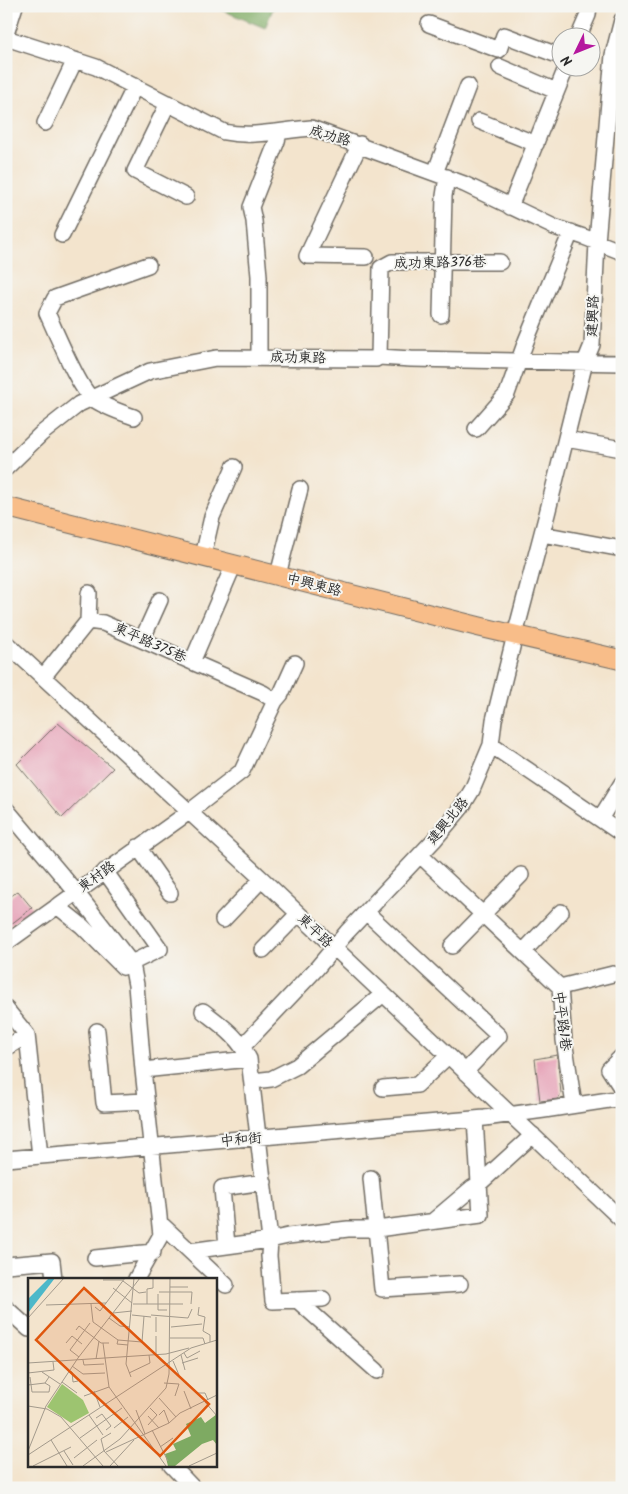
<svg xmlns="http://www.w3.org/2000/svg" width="628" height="1494" font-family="Kalam,'LXGW WenKai TC',sans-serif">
	<rect width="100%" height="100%" fill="#f6f6f2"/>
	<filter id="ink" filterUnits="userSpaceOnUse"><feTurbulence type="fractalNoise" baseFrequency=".02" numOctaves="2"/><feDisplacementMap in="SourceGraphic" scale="10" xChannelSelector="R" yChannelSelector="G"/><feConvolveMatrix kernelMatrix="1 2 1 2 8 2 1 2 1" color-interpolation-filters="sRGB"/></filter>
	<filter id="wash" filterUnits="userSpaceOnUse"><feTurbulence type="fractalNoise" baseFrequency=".0096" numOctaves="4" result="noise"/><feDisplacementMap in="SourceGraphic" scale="20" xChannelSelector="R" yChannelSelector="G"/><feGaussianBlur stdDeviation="1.12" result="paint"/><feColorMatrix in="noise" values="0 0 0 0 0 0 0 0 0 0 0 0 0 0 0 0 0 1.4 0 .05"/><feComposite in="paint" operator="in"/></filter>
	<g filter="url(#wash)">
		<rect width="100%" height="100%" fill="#f3e4cd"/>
		<path fill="#7eaa62" stroke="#546a46" d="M 212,6 L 274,6 L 265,28 Z"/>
		<g id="blocks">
			<path fill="#e59bb2" d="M 58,723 L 113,768 L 62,818 L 17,764 Z
				M 18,891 L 32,908 L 6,928 L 6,900 Z
				M 557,1055 L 561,1093 L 558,1099 L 540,1101 L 535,1059 Z"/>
		</g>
	</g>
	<g filter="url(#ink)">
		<use href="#blocks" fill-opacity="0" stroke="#716c64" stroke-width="1"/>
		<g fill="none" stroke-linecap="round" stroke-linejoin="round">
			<g stroke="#716c64" stroke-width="18">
				<path id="minor" d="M 429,24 L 499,50 L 504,35 L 560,56
					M 6,34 L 15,6
					M 6,38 L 96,67 L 224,132 C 253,138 283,130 311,128 L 464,184 L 554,227 L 584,237 L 622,252
					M 578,38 L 588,15 L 589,6
					M 500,67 L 556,91
					M 168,103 L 135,171 L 186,197
					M 479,121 L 536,144
					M 45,123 L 75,60
					M 360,144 L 307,256 L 366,257
					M 435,173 L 468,86
					M 510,207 L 566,68
					M 62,235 L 135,86
					M 441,315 L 444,196 L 447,177
					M 259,357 L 259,276 L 254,221 L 251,207 L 277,141 L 279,133
					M 379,357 L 381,268 L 392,262 L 500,262
					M 134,417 C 120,412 104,407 92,398 C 79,389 55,330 47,313 L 55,298 L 148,265
					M 476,429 L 507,394 L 526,341 L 571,232
					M 566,439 L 622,449
					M 6,468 L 41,434 L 79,404 L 150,371 L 216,358 L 376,359 L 379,357 L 411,359 L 622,363
					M 542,534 L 622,549
					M 203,556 L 212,517 L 234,467
					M 278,575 L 300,489
					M 88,621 L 89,593
					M 142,640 L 160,600
					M 6,643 L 262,879 L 622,1220
					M 192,662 L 234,564
					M 43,677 L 88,621 L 103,623 L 263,693 L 275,701
					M 491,745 L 622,834
					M 6,809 L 76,892 L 132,964 L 136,985 L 143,1070 L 161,1235 L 136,1279
					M 600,819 L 622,783
					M 138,847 L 170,893
					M 420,855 L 560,987 L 564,1040 L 574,1105
					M 57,906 L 82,926 L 123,967 L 160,949 L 105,871
					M 366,912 L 499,1036 L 465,1072
					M 223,920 L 262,879
					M 6,943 L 189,812 L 242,771 L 275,701 L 281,694 L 295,663
					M 452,946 L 521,875
					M 263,950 L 298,914
					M 523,952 L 561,912
					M 560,987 L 613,974
					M 6,1009 L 27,1035 L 40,1156
					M 203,1011 C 222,1026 239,1037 249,1059 L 270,1240 L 269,1256 L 273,1301 L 323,1299
					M 97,1031 L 104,1103 L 146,1101
					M 243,1046 L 317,968 L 347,932 L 435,839 L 461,808 L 472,790 L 491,745 L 494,720 L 515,635 L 547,514 L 585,362 L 592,345 L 597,242 L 613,55 L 622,20
					M 6,1048 L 27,1035
					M 622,1056 L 609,1069 L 622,1089
					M 143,1070 L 249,1059
					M 253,1081 L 271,1079 L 297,1066 L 382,995
					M 383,1088 L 417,1085 L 448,1056
					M 6,1159 L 485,1118 L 544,1110 L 622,1098
					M 371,1178 L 382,1289 L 460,1284
					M 433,1221 L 472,1188 L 479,1184 L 533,1135
					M 160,1223 L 226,1285
					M 227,1246 L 222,1188 L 264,1182
					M 190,1251 L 270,1240 L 288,1236 L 348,1229 L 377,1229 L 481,1215 L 475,1119
					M 95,1258 L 153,1252
					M 6,1265 L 52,1261 L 54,1279
					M 297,1300 L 377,1371
					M 6,1308 L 29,1329
					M 171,1465 L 193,1488"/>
			</g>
			<g stroke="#716c64" stroke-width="21">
				<path id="major" d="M 6,507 L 480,627 L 622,660"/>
			</g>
			<use href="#minor" stroke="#fff" stroke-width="15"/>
			<use href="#major" stroke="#f8bd89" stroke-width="19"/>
		</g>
	</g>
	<g text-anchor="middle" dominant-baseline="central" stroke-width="4" stroke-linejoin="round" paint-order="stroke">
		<g font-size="14" fill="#2b2b2b" stroke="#f6f6f2">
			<text transform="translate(330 136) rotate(16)">成功路</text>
			<text transform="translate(440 263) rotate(-1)">成功東路376巷</text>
			<text transform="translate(593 316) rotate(-87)">建興路</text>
			<text transform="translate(298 358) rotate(1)">成功東路</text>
			<text transform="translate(314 585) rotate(14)">中興東路</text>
			<text transform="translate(150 643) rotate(24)">東平路375巷</text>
			<text transform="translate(448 821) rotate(-51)">建興北路</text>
			<text transform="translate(97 877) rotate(-36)">東村路</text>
			<text transform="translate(315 931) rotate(44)">東平路</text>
			<text transform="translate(562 1021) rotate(83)">中平路1巷</text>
			<text transform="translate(241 1140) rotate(-5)">中和街</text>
		</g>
	</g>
	<g transform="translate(28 1278)">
		<rect width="189" height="189" fill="#f3e4cd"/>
		<path d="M 34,106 L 55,122 L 61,135 L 43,145 L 19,129 Z" fill="#9dc470"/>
		<path d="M 189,136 L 189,167 L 185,162 L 174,166 L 147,188 L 140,188 L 137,176 L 148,172 L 145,166 L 163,158 L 158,146 L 173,139 L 177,145 Z" fill="#7eaa62"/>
		<path d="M 21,0 L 27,0 L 0,35 L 0,21 Z" fill="#4db8c9"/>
		<path fill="none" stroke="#a39a8c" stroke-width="1" d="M 75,2 L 95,2M 95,3 L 111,15 L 118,14M 142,9 L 160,9M 85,10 L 104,25M 131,14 L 164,14 L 163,26M 130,16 L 130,32 L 139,32M 63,26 L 65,44 L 90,62 L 114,64 L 116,38M 105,26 L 155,26M 119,26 L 119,11 L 125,10 L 125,0M 18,27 L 78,25M 67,29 L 72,33 L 97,0M 171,29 L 170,37 L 177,39 L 175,53 L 182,57 L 182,64M 85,35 L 104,33M 104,37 L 123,39M 123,37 L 160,40 L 164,31M 0,40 L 36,0M 81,40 L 92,48 L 102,49M 143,49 L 174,46M 48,52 L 51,48 L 73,65 L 81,65M 128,54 L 128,39M 128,58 L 128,77M 142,60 L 175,60 L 177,66M 90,62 L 89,66 L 100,67M 38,65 L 44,58 L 54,66M 75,65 L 81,109 L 138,188M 156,75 L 159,80 L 172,73M 153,77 L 157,92M 51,79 L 42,72 L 62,45M 68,81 L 71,63M 55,82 L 56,87 L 76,86M 145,83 L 151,97M 0,85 L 138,76 L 161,70M 154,85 L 170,80M 44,88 L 55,96 L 77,95M 41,93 L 44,94 L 45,104 L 50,103M 14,94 L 32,106M 0,95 L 26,92 L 25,84M 101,95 L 122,85 L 121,77M 2,99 L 4,114 L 21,114 L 22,108 L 17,105M 103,99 L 98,86 L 106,0M 34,104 L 49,115M 136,105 L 151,106 L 147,118M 0,107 L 17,105 L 21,99M 166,111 L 169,115 L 177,115 L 180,122M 66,113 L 72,129M 156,113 L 163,131M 56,118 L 81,109M 131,120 L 148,139M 177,124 L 189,138M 0,128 L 19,131 L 33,139 L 75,188M 108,132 L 117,156M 61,137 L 75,157M 131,137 L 136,132 L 141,145M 120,138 L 131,150M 68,140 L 74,136 L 83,148 L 78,152M 120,147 L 129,137 L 122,130M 86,150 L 100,139M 124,152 L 140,183M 83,155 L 73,161 L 76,173 L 90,188M 52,160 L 94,130M 23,162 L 39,188M 132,169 L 145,160M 0,173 L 18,128 L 50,80 L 112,0M 36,173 L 45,187M 78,174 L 141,145 L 152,135 L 189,117M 0,177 L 163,70 L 189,62M 46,180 L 69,162M 5,188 L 43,169M 55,188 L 92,161 L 138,110 L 141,96 L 142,0M 82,188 L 106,162M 161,188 L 189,175"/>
		<path fill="#df570e" fill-opacity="0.15" stroke="#df570e" stroke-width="2.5" d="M 56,10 L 181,126 L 132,178 L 8,62 Z"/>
		<rect width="189" height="189" fill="none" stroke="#2b2b2b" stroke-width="2.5"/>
	</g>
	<rect width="628" height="1494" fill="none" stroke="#f6f6f2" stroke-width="25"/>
	<g transform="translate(576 52) rotate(227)"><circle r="24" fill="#f6f6f2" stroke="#a5a5a2"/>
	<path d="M0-4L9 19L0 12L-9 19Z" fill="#b5179e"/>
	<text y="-8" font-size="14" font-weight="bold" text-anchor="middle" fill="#2b2b2b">N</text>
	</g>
</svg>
